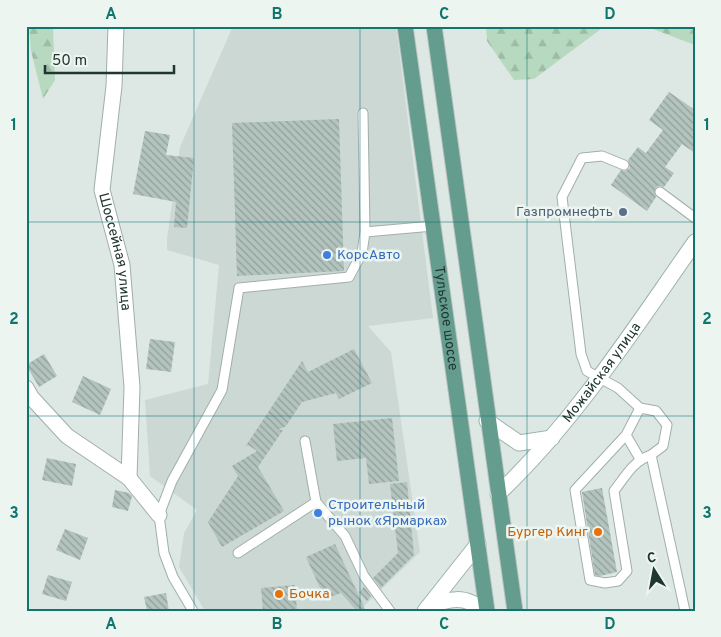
<svg xmlns="http://www.w3.org/2000/svg" width="721" height="637" font-family="Overpass,sans-serif">
	<defs>
		<pattern id="forest-firs" width="22" height="20" patternUnits="userSpaceOnUse" patternTransform="scale(1.25)"><rect width="22" height="20" fill="#b7d9c0"/><path d="M5 1l3.5 6h-7zM16 11l3.5 6h-7z" fill="#9dbba5"/></pattern>
		<pattern id="building-back-hatch" width="6" height="6" patternUnits="userSpaceOnUse" patternTransform="scale(1.25)"><rect width="6" height="6" fill="#b3c3bd"/><path d="M-1 5l2 2M0 0l6 6M5-1l2 2" fill="none" stroke="#919f9a"/></pattern>
	</defs>
	<rect width="100%" height="100%" fill="#dde8e4"/>
	<path fill="#ccd8d3" d="M 233,26 L 396,26 L 433,318 L 368,326 L 391,352 L 420,552 L 359,611 L 205,611 L 179,567 L 184,533 L 197,510 L 150,476 L 145,400 L 208,384 L 219,265 L 167,250 L 167,239 L 180,147 Z"/>
	<path fill="url(#forest-firs)" d="M 29,26 L 53,26 L 55,80 L 43,99 L 31,51 Z
		M 486,26 L 605,26 L 534,79 L 514,80 L 487,41 Z
		M 645,26 L 695,26 L 695,45 Z"/>
	<path fill="url(#building-back-hatch)" d="M 669,92 L 695,110 L 695,153 L 682,144 L 665,167 L 674,173 L 664,187 L 658,186 L 655,189 L 656,197 L 647,211 L 611,185 L 621,170 L 625,171 L 630,168 L 628,160 L 638,147 L 646,153 L 663,130 L 649,120 Z
		M 339,119 L 344,271 L 237,276 L 232,123 Z
		M 145,131 L 170,135 L 166,155 L 194,158 L 187,228 L 174,227 L 176,202 L 133,194 Z
		M 150,339 L 175,342 L 171,372 L 146,369 Z
		M 354,349 L 372,383 L 339,399 L 336,393 L 302,402 L 286,426 L 278,430 L 283,430 L 258,467 L 284,511 L 222,547 L 208,522 L 238,476 L 232,466 L 257,451 L 248,445 L 245,447 L 302,361 L 308,372 Z
		M 44,354 L 57,376 L 39,387 L 26,365 Z
		M 83,376 L 111,389 L 100,415 L 72,402 Z
		M 392,418 L 399,481 L 369,484 L 366,458 L 337,461 L 333,424 Z
		M 47,458 L 76,464 L 72,486 L 42,480 Z
		M 407,482 L 414,555 L 381,588 L 373,578 L 398,553 L 390,484 Z
		M 602,488 L 617,572 L 600,576 L 595,575 L 582,492 Z
		M 115,490 L 129,493 L 132,496 L 128,511 L 112,507 Z
		M 65,529 L 88,538 L 80,560 L 56,550 Z
		M 335,544 L 366,611 L 357,611 L 341,593 L 325,599 L 306,557 Z
		M 48,575 L 72,582 L 66,601 L 42,594 Z
		M 295,585 L 297,611 L 263,611 L 261,588 Z
		M 364,587 L 371,596 L 367,601 L 359,592 Z
		M 166,593 L 169,611 L 147,611 L 144,597 Z"/>
	<g fill="none" stroke-linecap="round" stroke-linejoin="round">
		<g stroke="#a1afab" stroke-width="11">
			<path id="lane" d="M 363,113 L 365,232 L 433,226
				M 624,165 L 602,156 L 582,158 L 562,197 L 581,354 L 587,371 L 618,388 L 640,408 L 656,411 L 667,425 L 663,446 L 651,455 L 685,611
				M 660,192 L 695,218
				M 640,408 L 626,435 L 575,490 L 590,580 L 605,583 L 618,581 L 627,571 L 614,491 C 625,477 633,461 651,455
				M 626,435 L 640,459
				M 305,441 L 316,502
				M 238,553 L 316,502 L 345,536 L 364,576 L 390,611
				M 193,611 L 173,577 L 164,553 L 159,515 L 172,481 L 222,390 L 239,288 L 349,277 L 362,253 L 365,232"/>
		</g>
		<g stroke="#a1afab" stroke-width="17">
			<g id="street">
				<path id="s1" d="M 116,26 L 114,86 L 102,190 L 122,265 L 132,387 L 129,478"/>
				<path d="M 26,388 L 31,397 L 67,436 L 129,478 L 159,515"/>
			</g>
		</g>
		<g stroke="#9db4ac" stroke-width="17">
			<g id="secondary">
				<path d="M 487,421 L 519,443 L 552,438"/>
				<path id="s2" d="M 498,494 C 576,420 633,330 695,242"/>
				<path d="M 428,607 C 448,599 466,594 482,611"/>
				<path d="M 425,611 L 478,544"/>
			</g>
		</g>
		<g stroke="#bcc3c1" stroke-width="17">
			<g id="primary">
				<path id="s3" d="M 405,26 L 487,611"/>
				<path d="M 434,26 L 515,611"/>
			</g>
		</g>
		<use href="#lane" stroke="#fff" stroke-width="9"/>
		<use href="#street" stroke="#fff" stroke-width="15"/>
		<use href="#secondary" stroke="#fff" stroke-width="15"/>
		<use href="#primary" stroke="#649c8e" stroke-width="15"/>
	</g>
	<path fill="none" stroke="#0f766e" stroke-width="1" stroke-opacity="0.55" d="M 194,26 L 194,611M 360,26 L 360,611M 527,26 L 527,611M 26,222 L 695,222M 26,416 L 695,416"/>
	<circle fill="#5c6f8a" stroke="#edf5f1" stroke-width="2" cx="623" cy="212" r="5"/>
	<g fill="#3f7fe0" stroke="#edf5f1" stroke-width="2">
		<circle cx="327" cy="255" r="5"/>
		<circle cx="318" cy="513" r="5"/>
	</g>
	<g fill="#e8710a" stroke="#edf5f1" stroke-width="2">
		<circle cx="598" cy="532" r="5"/>
		<circle cx="279" cy="594" r="5"/>
	</g>
	<g text-anchor="middle" dominant-baseline="central" stroke-width="5" stroke-linejoin="round" paint-order="stroke">
		<g font-size="14" fill="#4e5e75" stroke="#edf5f1" text-anchor="end">
			<text x="613" y="212">Газпромнефть</text>
		</g>
		<g font-size="14" fill="#203731" stroke="#edf5f1">
			<text stroke="none"><textPath href="#s1" startOffset="228">Шоссейная улица</textPath></text>
			<text stroke="none"><textPath href="#s3" startOffset="295">Тульское шоссе</textPath></text>
			<text stroke="none"><textPath href="#s2" startOffset="160">Можайская улица</textPath></text>
		</g>
		<g font-size="14" fill="#366cbe" stroke="#edf5f1" text-anchor="start">
			<text x="337" y="255">КорсАвто</text>
			<text x="328" y="505">Строительный<tspan x="328" dy="16">рынок «Ярмарка»</tspan></text>
		</g>
		<g font-size="14" fill="#c56008" stroke="#edf5f1" text-anchor="end">
			<text x="588" y="532">Бургер Кинг</text>
			<text x="289" y="594" text-anchor="start">Бочка</text>
		</g>
	</g>
	<rect width="721" height="637" fill="none" stroke="#edf5f1" stroke-width="55"/>
	<g transform="translate(654 570) rotate(349)" stroke="#edf5f1" stroke-width="4" paint-order="stroke">
	<path d="M0-4L9 19L0 12L-9 19Z" fill="#203731"/>
	<text y="-8" font-size="14" font-weight="bold" text-anchor="middle" fill="#203731">С</text>
	</g>
	<path d="M45 65v8h129v-8" fill="none" stroke="#203731" stroke-width="2.5"/>
	<text x="52" y="65" font-size="15" fill="#203731" stroke="#edf5f1" stroke-width="4" paint-order="stroke">50 m</text>
	<rect x="28" y="28" width="666" height="582" fill="none" stroke="#0f766e" stroke-width="2"/>
	<g font-size="16" text-anchor="middle" font-weight="bold" fill="#0f766e">
		<text x="111" y="19">A</text>
		<text x="277" y="19">B</text>
		<text x="444" y="19">C</text>
		<text x="610" y="19">D</text>
		<text x="14" y="130">1</text>
		<text x="707" y="130">1</text>
		<text x="14" y="324">2</text>
		<text x="707" y="324">2</text>
		<text x="14" y="518">3</text>
		<text x="707" y="518">3</text>
		<text x="111" y="629">A</text>
		<text x="277" y="629">B</text>
		<text x="444" y="629">C</text>
		<text x="610" y="629">D</text>
	</g>
</svg>
